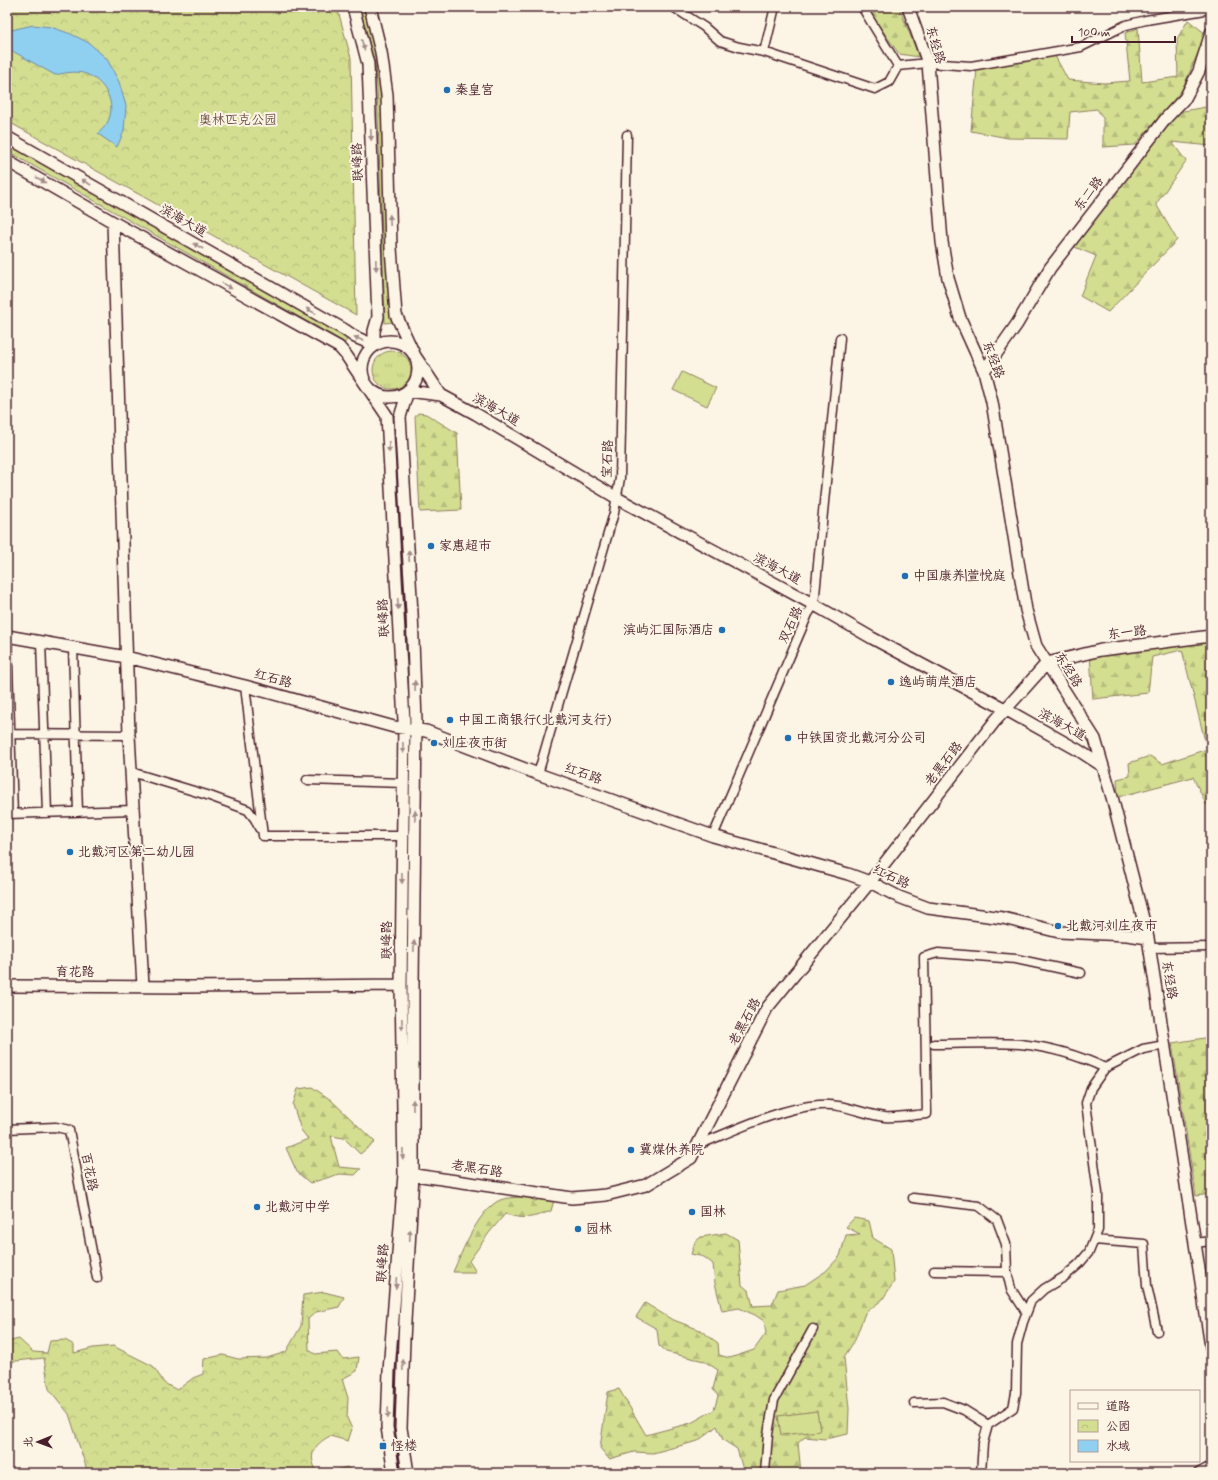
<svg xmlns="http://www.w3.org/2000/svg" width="1218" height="1480" font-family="Mynerve,'LXGW WenKai TC',sans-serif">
	<defs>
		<pattern id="grass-tufts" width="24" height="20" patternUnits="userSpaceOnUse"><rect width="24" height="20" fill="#d3de91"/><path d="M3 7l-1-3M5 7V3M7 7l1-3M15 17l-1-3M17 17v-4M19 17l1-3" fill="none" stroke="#b7be7d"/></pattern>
		<pattern id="forest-firs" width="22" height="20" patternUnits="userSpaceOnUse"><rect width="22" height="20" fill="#d3de91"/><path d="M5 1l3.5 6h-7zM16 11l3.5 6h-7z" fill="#b7be7d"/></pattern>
		<pattern id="park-crowns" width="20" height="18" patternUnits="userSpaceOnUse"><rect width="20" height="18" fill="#d3de91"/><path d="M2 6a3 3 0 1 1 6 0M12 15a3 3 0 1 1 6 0" fill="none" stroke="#b7be7d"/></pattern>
	</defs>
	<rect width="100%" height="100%" fill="#fcf5e5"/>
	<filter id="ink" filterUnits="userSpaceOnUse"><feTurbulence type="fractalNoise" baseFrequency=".025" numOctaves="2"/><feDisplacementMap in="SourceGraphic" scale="8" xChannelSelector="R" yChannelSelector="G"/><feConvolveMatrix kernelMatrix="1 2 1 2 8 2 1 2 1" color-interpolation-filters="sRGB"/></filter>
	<g filter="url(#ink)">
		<path fill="url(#grass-tufts)" stroke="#8e7e5e" d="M 360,7 L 366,7 L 373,31 L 382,84 L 387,241 L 393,322 L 385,323 L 377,87 L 375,64 Z
			M 7,143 L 348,337 L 345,343 L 7,151 Z
			M373 370a19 19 0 1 1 38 0a19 19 0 1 1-38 0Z
			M 400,523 L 404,523 L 412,713 L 409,713 L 408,660 Z
			M 409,740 L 413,740 L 411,969 L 407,969 Z
			M 401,1308 L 405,1473 L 402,1473 L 394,1417 Z"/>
		<path fill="url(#forest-firs)" stroke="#8e7e5e" d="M 866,7 L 899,7 L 919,57 L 899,54 Z
			M 1188,20 L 1206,34 L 1182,90 L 1135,145 L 1103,147 L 1103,118 L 1097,109 L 1070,112 L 1068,139 L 1008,138 L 971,131 L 977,69 L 1055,56 L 1068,80 L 1104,83 L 1130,81 L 1125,33 L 1138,28 L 1142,82 L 1178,77 L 1177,39 Z
			M 1211,106 L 1211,146 L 1172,142 L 1186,161 L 1156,204 L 1177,240 L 1108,312 L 1080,296 L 1096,256 L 1070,245 L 1178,112 Z
			M 418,413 L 426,414 L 457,433 L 461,510 L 420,512 L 415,417 Z
			M 1211,638 L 1211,807 L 1206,804 L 1193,777 L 1118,797 L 1117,779 L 1130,776 L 1129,763 L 1150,756 L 1162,764 L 1207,749 L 1182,650 L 1152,657 L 1148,693 L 1093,699 L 1090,655 Z
			M 1211,1037 L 1211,1194 L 1196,1196 L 1172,1043 Z
			M 312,1087 L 331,1100 L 375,1142 L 360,1154 L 344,1138 L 331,1136 L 339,1167 L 361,1169 L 355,1175 L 340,1174 L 310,1183 L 297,1172 L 286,1148 L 308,1139 L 301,1130 L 293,1105 L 298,1089 Z
			M 525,1196 L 535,1201 L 544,1197 L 554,1200 L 551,1211 C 532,1218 525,1220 505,1214 L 489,1233 L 469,1261 L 476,1272 L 453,1272 C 462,1252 478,1210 500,1200 C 507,1197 517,1198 525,1196 Z
			M 854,1218 L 869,1221 L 873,1238 L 891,1249 L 894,1282 L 882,1300 L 865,1313 L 855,1340 L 844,1357 L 849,1409 L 848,1434 L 825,1439 L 805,1437 L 798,1443 L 801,1473 L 744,1473 L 737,1449 L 723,1440 L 717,1426 L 698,1441 L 653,1453 L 634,1452 L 609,1459 L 600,1448 L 608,1392 L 619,1389 L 646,1435 L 691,1423 L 714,1410 L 718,1396 L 713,1389 L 718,1370 L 704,1361 L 666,1352 L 659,1346 L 657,1329 L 636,1317 L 645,1303 L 671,1319 L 700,1330 L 718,1343 L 719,1355 L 730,1358 L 754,1350 L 766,1333 L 764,1321 L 755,1315 L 739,1308 L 722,1311 L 715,1283 L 713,1264 L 704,1257 L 691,1254 L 695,1242 L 701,1237 L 726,1233 L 738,1240 L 742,1285 L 749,1291 L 753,1306 L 772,1305 L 778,1290 L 805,1285 L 826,1271 L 840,1256 L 846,1235 L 860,1234 L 846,1227 Z"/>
		<path fill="url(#park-crowns)" stroke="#8e7e5e" d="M 7,7 L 337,7 L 351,58 L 356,315 L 7,121 Z
			M 324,1292 L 344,1297 L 339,1307 L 316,1312 L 308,1319 L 309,1350 L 315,1354 L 338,1352 L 343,1359 L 359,1357 L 357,1371 L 342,1379 L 348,1398 L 347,1418 L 352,1429 L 348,1441 L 330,1436 C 313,1445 307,1456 318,1473 L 88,1473 L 69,1414 L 49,1389 L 44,1358 L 7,1362 L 7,1342 L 19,1339 L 33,1352 L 47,1353 L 50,1341 L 65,1340 L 74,1345 L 74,1353 L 93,1348 L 113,1346 L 153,1366 L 164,1383 L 177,1390 L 193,1378 L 203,1374 L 204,1359 L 223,1355 L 238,1359 L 267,1358 L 286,1352 L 301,1326 L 303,1295 Z
			M 347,1467 L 353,1473 L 336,1473 L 337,1470 Z"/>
		<path fill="#d3de91" stroke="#8e7e5e" d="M 682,372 L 716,388 L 707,406 L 673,390 Z
			M 817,1411 L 820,1431 L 781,1435 L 778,1416 Z"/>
		<path fill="#8fd0f1" stroke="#7389a2" d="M 33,25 L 51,27 L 71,34 L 89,43 L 107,59 L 119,82 L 126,106 L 124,131 L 117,147 L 98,134 C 100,131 104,128 106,125 C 119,104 104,79 83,73 C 74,71 64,73 55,75 L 7,48 L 7,31 Z"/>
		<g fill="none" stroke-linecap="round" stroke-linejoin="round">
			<g stroke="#4a1f2b" stroke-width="11">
				<path id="street" d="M 673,7 L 704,27 L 720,41 L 739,47 L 764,52 L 875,89 L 889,82 L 898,66
					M 862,7 L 898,66 L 928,63 L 971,66 L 1081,47 L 1126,25 L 1146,20 L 1211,9
					M 764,52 L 775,7
					M 7,636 L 13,814
					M 41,641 L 47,813
					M 73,647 L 78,812
					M 245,686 L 263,836 L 402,836
					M 7,734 L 129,735
					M 131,772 L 207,795 L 248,810 L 255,819 L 259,828
					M 538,774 L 614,513 L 620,478 L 627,135
					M 307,780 L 404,783
					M 7,814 L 134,810
					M 713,836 L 808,614 L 814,605 L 840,338
					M 1150,948 L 1211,947
					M 934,1044 C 962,1044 992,1042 1020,1044 C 1049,1047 1078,1055 1105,1068
					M 7,1129 L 56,1127 L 69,1130 L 97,1278
					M 698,1145 C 735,1130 780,1108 819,1105 C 843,1103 862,1114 885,1117 C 897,1118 914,1115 927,1114 L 924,957 L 938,953 L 1016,959 L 1081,973
					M 913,1198 L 979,1206 L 997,1220 L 1006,1244 L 1007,1272 L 1011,1289 L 1026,1312
					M 1094,1240 L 1144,1244 L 1147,1286 L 1157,1331
					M 1195,1243 L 1211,1241
					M 934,1271 L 1007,1272
					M 914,1403 L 943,1402 L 964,1410 L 988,1425
					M 765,1473 L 768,1434 L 774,1400 L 813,1329
					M 981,1473 L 983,1443 L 988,1425 L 1013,1408 L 1016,1393 L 1017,1344 L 1023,1322 L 1031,1301 L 1044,1289 L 1064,1277 L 1079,1264 L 1089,1252 L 1098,1230 L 1098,1193 L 1086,1103 L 1091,1088 L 1105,1068 L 1143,1049 L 1165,1045
					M 1198,1473 L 1211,1466"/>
			</g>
			<g stroke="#4a1f2b" stroke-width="14">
				<path id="secondary" d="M 370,7 L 381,52 L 387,95 L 391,248 L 396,315 L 415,356 L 441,395
					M 908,7 L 928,63 L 942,242 L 948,278 L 960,318 L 984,371 L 992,402 L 1026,610 L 1036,646 L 1095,739 L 1112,797 L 1148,938 L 1211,1347
					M 7,137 L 345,330 L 355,337 L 374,345 L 374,331 L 378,317 L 368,64 L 353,7
					M 7,161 L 113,222 L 339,347 L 346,355 L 387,416 L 404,721 L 401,985 L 404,1174 L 389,1371 L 387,1427 L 394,1473
					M 113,222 L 129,735 L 143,986
					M362 369a28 28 0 1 1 56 0a28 28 0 1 1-56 0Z
					M 984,371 L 1017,324 L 1050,268 L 1167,117 L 1185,98 L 1199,71 L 1211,33
					M 7,636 L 126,657 L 245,686 L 394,727 L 426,731 L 538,774 L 713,836 L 848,874 L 870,882 L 899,897 L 928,908 L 1003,918 L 1059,932 L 1127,935 L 1148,938
					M 1047,663 L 1101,650 L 1211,636
					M 7,986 L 190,987 L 401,985
					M 408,1174 L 572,1198 L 606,1195 L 646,1185 L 691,1158 L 767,1008 L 870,882 L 995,721 L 1047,663
					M 408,1473 L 401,1428 L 404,1340 L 413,1174 L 413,985 L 416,722 L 412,613 L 400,417 L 408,391 L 441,395 L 476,414 L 617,498 L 820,608 L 872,638 L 1005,709 L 1078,750 L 1101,765"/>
			</g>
			<use href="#street" stroke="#fcf5e5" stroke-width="8"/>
			<use href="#secondary" stroke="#fcf5e5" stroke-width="11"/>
		</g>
		<defs><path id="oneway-solid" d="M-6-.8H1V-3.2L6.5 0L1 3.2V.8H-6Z"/></defs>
		<g fill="#a38a88">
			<use href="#oneway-solid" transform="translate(363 45) rotate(75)"/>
			<use href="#oneway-solid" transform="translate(371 135) rotate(88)"/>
			<use href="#oneway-solid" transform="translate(41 180) rotate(30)"/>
			<use href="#oneway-solid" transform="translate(86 182) rotate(-150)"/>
			<use href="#oneway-solid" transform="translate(390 220) rotate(-92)"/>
			<use href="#oneway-solid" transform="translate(198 246) rotate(-150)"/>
			<use href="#oneway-solid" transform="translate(376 265) rotate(88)"/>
			<use href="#oneway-solid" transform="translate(227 286) rotate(29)"/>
			<use href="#oneway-solid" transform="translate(311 311) rotate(-150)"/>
			<use href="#oneway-solid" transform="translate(359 339) rotate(-155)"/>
			<use href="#oneway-solid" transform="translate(389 447) rotate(87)"/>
			<use href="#oneway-solid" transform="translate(409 556) rotate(-93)"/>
			<use href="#oneway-solid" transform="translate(398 604) rotate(87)"/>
			<use href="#oneway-solid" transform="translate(415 686) rotate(-92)"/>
			<use href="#oneway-solid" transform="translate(403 748) rotate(89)"/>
			<use href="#oneway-solid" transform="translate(415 816) rotate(-89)"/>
			<use href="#oneway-solid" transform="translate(402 878) rotate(90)"/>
			<use href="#oneway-solid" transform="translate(414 946) rotate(-89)"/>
			<use href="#oneway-solid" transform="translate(402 1024) rotate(89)"/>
			<use href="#oneway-solid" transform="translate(413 1105) rotate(-90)"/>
			<use href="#oneway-solid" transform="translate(403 1154) rotate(89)"/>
			<use href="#oneway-solid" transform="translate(410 1235) rotate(-87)"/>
			<use href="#oneway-solid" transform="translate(396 1283) rotate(94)"/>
			<use href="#oneway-solid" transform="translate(403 1365) rotate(-88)"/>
			<use href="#oneway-solid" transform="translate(388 1413) rotate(92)"/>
		</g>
	</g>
	<g fill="#1f6fb2" stroke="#fcf5e5" stroke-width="1.5">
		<circle cx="447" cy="90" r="4"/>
		<circle cx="431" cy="546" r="4"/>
		<circle cx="905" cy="576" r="4"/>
		<circle cx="722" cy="630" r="4"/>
		<circle cx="891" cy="682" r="4"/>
		<circle cx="450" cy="720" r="4"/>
		<circle cx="788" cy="738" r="4"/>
		<circle cx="434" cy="743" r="4"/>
		<circle cx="70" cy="852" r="4"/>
		<circle cx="1058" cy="926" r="4"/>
		<circle cx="631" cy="1150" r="4"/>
		<circle cx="257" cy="1207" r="4"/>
		<circle cx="692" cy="1212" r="4"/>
		<circle cx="578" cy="1229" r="4"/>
		<rect x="379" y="1442" width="8" height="8" rx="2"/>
	</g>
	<g text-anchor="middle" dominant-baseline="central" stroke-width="4" stroke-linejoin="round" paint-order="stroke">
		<g font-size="13" fill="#4a1f2b" stroke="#fcf5e5">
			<text transform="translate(935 45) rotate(74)">东经路</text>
			<text transform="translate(358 162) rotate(-92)">联峰路</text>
			<text transform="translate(1089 194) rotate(-53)">东二路</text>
			<text transform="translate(183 221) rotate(30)">滨海大道</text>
			<text transform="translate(993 360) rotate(69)">东经路</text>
			<text transform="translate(496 410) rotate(30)">滨海大道</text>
			<text transform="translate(608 459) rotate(-88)">宝石路</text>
			<text transform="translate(777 569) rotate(28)">滨海大道</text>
			<text transform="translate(384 618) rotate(-93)">联峰路</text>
			<text transform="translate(791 625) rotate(-65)">双石路</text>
			<text transform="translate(1127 633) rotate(-7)">东一路</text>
			<text transform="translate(1068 670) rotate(58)">东经路</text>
			<text transform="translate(273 679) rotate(15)">红石路</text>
			<text transform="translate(1062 725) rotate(29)">滨海大道</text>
			<text transform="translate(944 764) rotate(-52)">老黑石路</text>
			<text transform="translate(583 774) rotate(19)">红石路</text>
			<text transform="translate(891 877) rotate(25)">红石路</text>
			<text transform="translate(387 940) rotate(-90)">联峰路</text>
			<text x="75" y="972">育花路</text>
			<text transform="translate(1169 980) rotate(81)">东经路</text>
			<text transform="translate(745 1022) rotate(-61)">老黑石路</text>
			<text transform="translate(477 1169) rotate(9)">老黑石路</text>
			<text transform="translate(89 1172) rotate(79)">百花路</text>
			<text transform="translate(383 1263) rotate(-86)">联峰路</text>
		</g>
		<g font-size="13" fill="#4a1f2b" stroke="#fcf5e5" text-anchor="start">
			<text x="455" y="90">秦皇宫</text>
			<text x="439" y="546">家惠超市</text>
			<text x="913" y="576">中国康养|萱悦庭</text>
			<text x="714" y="630" text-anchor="end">滨屿汇国际酒店</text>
			<text x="899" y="682">逸屿萌岸酒店</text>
			<text x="458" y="720">中国工商银行(北戴河支行)</text>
			<text x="796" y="738">中铁国资北戴河分公司</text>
			<text x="442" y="743">刘庄夜市街</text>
			<text x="78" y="852">北戴河区第二幼儿园</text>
			<text x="1066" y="926">北戴河刘庄夜市</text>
			<text x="639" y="1150">冀煤休养院</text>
			<text x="265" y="1207">北戴河中学</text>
			<text x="700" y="1212">国林</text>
			<text x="586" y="1229">园林</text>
			<text x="391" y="1446">怪楼</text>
		</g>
		<g font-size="13" fill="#6c4f44" stroke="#fcf5e5">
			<text x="238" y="120">奥林匹克公园</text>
		</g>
	</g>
	<rect width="1218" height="1480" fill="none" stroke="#fcf5e5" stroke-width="24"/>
	<rect x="12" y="12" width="1194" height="1456" fill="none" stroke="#4a1f2b" stroke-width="1.5" filter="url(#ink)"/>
	<rect x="1070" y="1390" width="130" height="72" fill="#fcf5e5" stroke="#b59f9b"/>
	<rect x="1078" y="1403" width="20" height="6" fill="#fcf5e5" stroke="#b59f9b"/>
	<text x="1106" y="1410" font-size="12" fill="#4a1f2b">道路</text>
	<rect x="1078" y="1420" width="20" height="12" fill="url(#park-crowns)" stroke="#b59f9b"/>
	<text x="1106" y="1430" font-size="12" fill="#4a1f2b">公园</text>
	<rect x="1078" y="1440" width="20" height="12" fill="#8fd0f1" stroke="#b59f9b"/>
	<text x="1106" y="1450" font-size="12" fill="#4a1f2b">水域</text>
	<g transform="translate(38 1442) rotate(269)" stroke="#fcf5e5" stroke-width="3" paint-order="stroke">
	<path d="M0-3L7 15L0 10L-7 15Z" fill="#4a1f2b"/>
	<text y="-6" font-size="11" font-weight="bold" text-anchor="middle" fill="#4a1f2b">北</text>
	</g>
	<path d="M1072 36v6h103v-6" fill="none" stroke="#4a1f2b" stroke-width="2"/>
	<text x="1078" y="36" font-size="12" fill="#4a1f2b" stroke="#fcf5e5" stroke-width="3" paint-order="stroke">100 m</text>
</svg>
